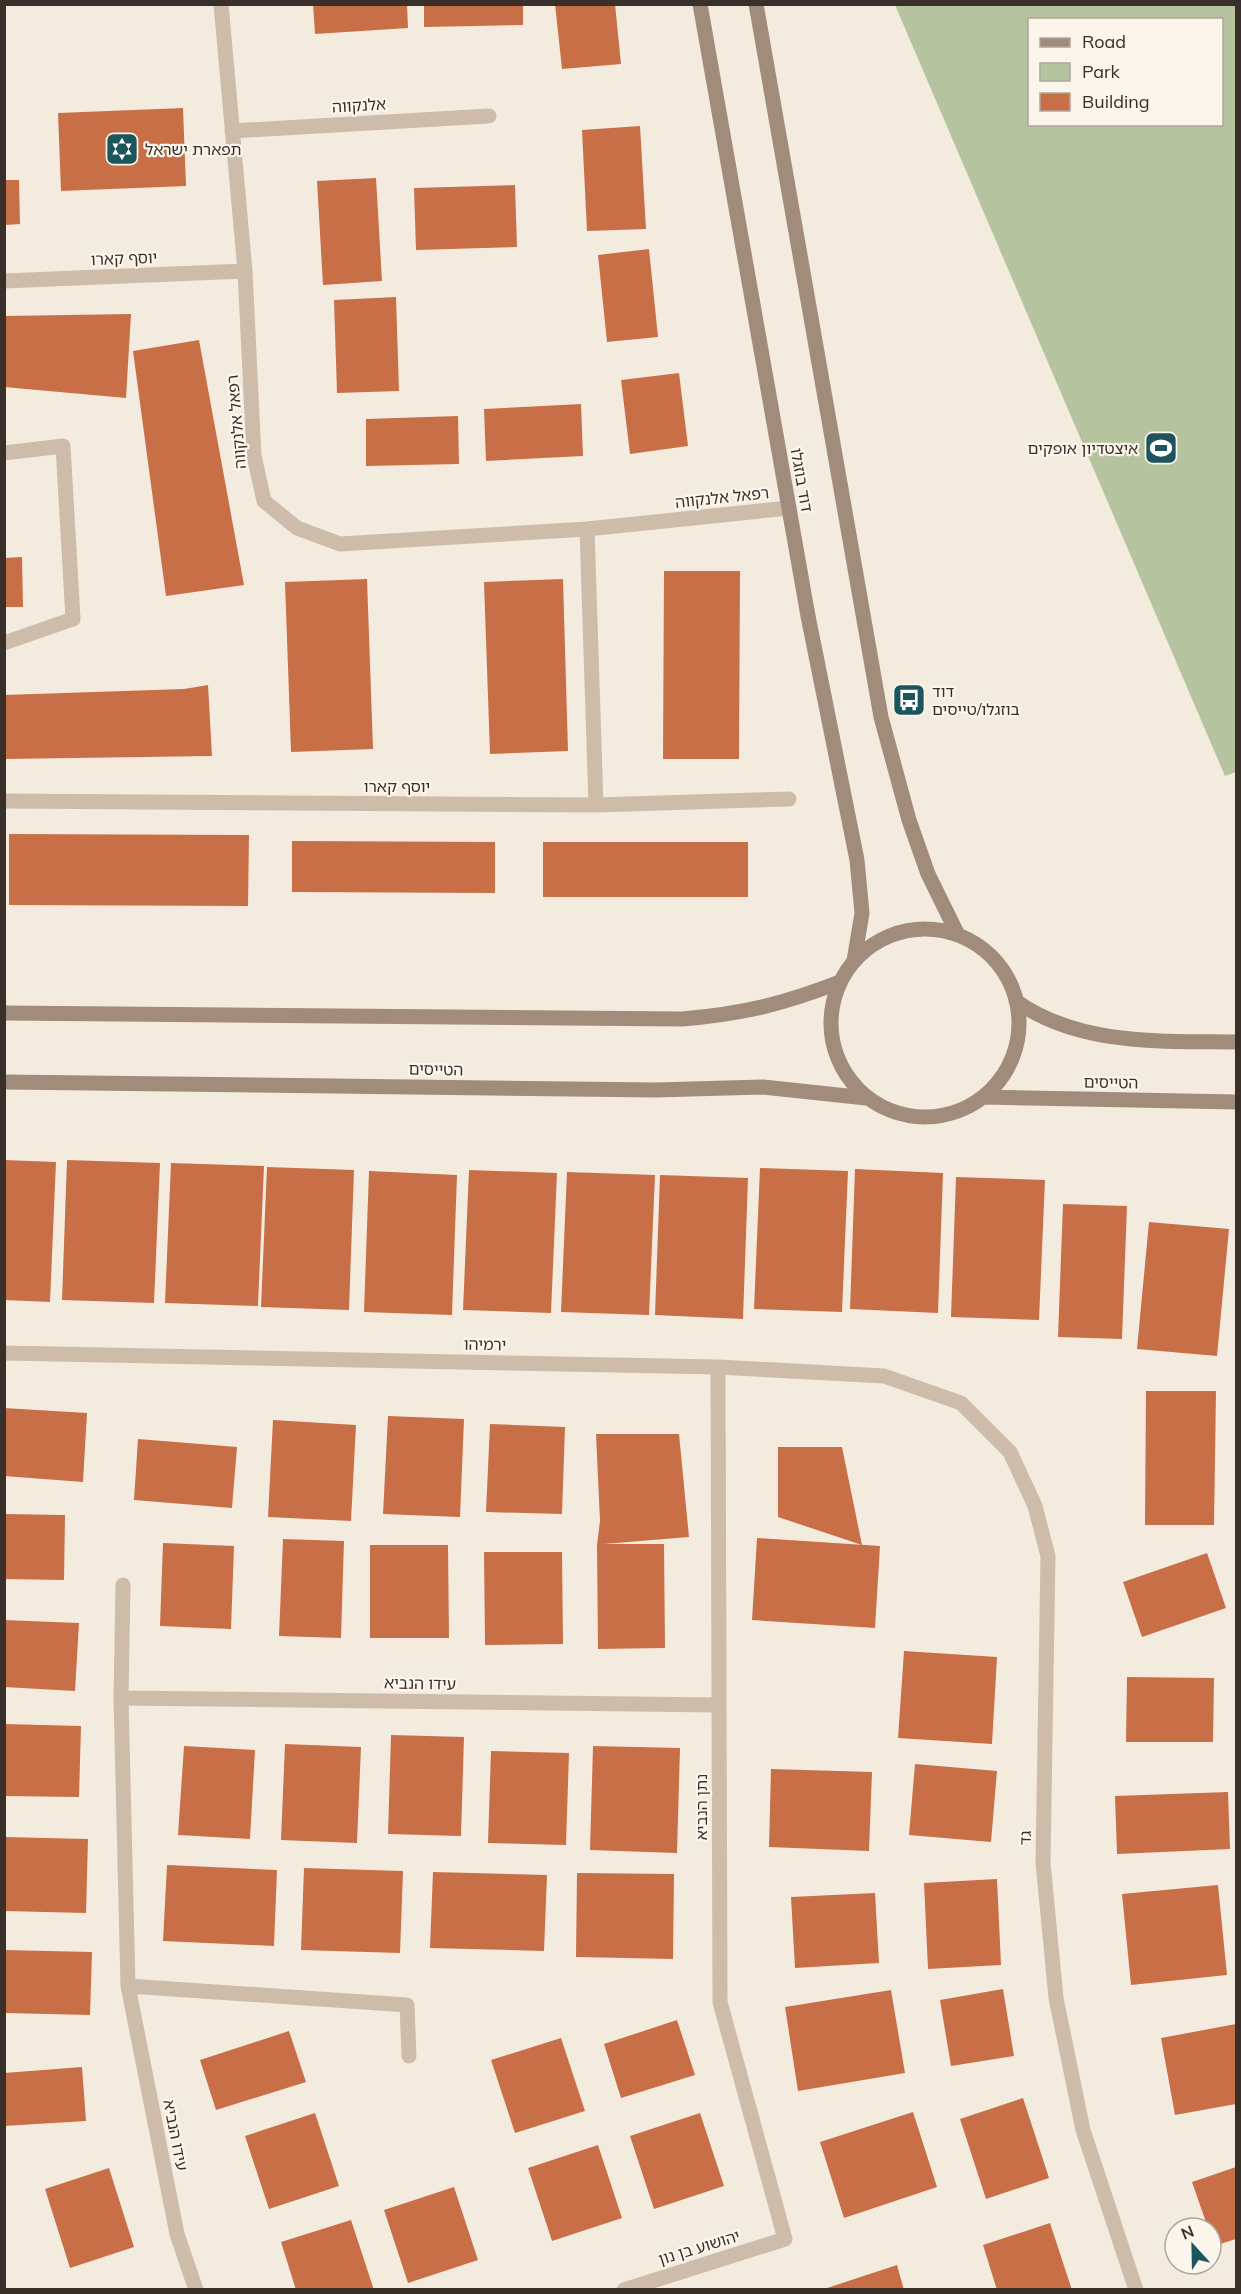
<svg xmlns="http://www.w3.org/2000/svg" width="1241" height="2294" font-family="Mulish,'Noto Sans Hebrew',sans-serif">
	<rect width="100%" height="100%" fill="#f4ebdf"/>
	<path fill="#b5c49e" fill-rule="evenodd" d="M 895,5 L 1236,5 L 1236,772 L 1225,776 ZM 1030,20 L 1222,20 L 1222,124 L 1030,124 Z"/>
	<path fill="#c96f47" d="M 313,4 L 407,4 L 408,28 L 315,34 Z
		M 424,4 L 523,4 L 523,25 L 424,27 Z
		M 555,4 L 615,4 L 621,64 L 562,69 Z
		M 183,108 L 186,186 L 61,191 L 58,113 Z
		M 640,126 L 646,229 L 587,231 L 582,130 Z
		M 376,178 L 382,281 L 323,285 L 317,181 Z
		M 5,180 L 19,180 L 20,224 L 5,225 Z
		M 515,185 L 517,247 L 416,250 L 414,188 Z
		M 649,249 L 658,337 L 607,342 L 598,255 Z
		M 396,297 L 399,391 L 337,393 L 334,300 Z
		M 131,314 L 126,398 L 4,387 L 4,316 Z
		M 199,340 L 244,585 L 166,596 L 133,351 Z
		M 679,373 L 688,446 L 630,454 L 621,380 Z
		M 581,404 L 583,456 L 486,461 L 484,409 Z
		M 458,416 L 459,464 L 366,466 L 366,419 Z
		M 22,557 L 23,607 L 4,607 L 4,558 Z
		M 664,571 L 740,571 L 739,759 L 663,759 Z
		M 367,579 L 373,749 L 291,752 L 285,582 Z
		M 563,579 L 568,751 L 490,754 L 484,582 Z
		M 208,685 L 212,756 L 4,759 L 4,695 L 184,689 Z
		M 9,834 L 249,835 L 248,906 L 9,905 Z
		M 292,841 L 495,842 L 495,893 L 292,892 Z
		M 543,842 L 748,842 L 748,897 L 543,897 Z
		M 4,1160 L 56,1162 L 50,1302 L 4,1300 Z
		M 67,1160 L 160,1163 L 154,1303 L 62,1300 Z
		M 171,1163 L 264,1166 L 258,1306 L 165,1303 Z
		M 267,1167 L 354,1170 L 349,1310 L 261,1307 Z
		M 760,1168 L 848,1171 L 842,1312 L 754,1309 Z
		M 855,1169 L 943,1173 L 938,1313 L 850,1309 Z
		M 469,1170 L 557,1173 L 551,1313 L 463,1310 Z
		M 369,1171 L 457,1175 L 452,1315 L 364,1312 Z
		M 567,1172 L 655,1175 L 649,1315 L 561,1312 Z
		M 660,1175 L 748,1178 L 743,1319 L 655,1315 Z
		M 956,1177 L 1045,1180 L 1039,1320 L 951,1317 Z
		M 1063,1204 L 1127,1206 L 1122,1339 L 1058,1337 Z
		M 1149,1222 L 1229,1229 L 1217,1356 L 1137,1349 Z
		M 1146,1391 L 1216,1391 L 1214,1525 L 1145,1525 Z
		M 4,1408 L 87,1413 L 83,1482 L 4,1476 Z
		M 388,1416 L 464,1419 L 460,1517 L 383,1514 Z
		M 273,1420 L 356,1425 L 351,1521 L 268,1517 Z
		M 490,1424 L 565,1427 L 562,1514 L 486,1512 Z
		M 596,1434 L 679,1434 L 689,1537 L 604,1544 L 664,1544 L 665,1648 L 598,1649 L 597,1545 L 600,1521 Z
		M 138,1439 L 237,1447 L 232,1508 L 134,1500 Z
		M 778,1447 L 842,1447 L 862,1545 L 778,1517 Z
		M 4,1514 L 65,1515 L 64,1580 L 4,1579 Z
		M 757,1538 L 880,1546 L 875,1628 L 752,1620 Z
		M 283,1539 L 344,1541 L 341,1638 L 279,1636 Z
		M 163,1543 L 234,1546 L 231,1629 L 160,1626 Z
		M 370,1545 L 448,1545 L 449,1638 L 370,1638 Z
		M 484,1552 L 562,1552 L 563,1644 L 485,1645 Z
		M 1207,1553 L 1226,1608 L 1142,1637 L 1123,1582 Z
		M 4,1620 L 79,1623 L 75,1691 L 4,1687 Z
		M 904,1651 L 997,1657 L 992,1744 L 898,1738 Z
		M 1127,1677 L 1214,1678 L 1213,1742 L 1126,1742 Z
		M 4,1724 L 81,1726 L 79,1797 L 4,1796 Z
		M 391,1735 L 464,1737 L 461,1836 L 388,1834 Z
		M 285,1744 L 361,1747 L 357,1843 L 281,1840 Z
		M 184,1746 L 255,1750 L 250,1839 L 178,1835 Z
		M 593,1746 L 680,1748 L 677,1853 L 590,1850 Z
		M 491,1751 L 569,1753 L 566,1845 L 488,1843 Z
		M 915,1764 L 997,1771 L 991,1842 L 909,1835 Z
		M 771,1769 L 872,1772 L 869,1851 L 769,1847 Z
		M 1228,1792 L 1230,1849 L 1117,1854 L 1115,1796 Z
		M 4,1837 L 88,1839 L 86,1913 L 4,1911 Z
		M 167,1865 L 277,1870 L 274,1946 L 163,1941 Z
		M 304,1868 L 403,1871 L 400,1953 L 301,1950 Z
		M 433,1872 L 547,1875 L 544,1951 L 430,1948 Z
		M 577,1873 L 674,1874 L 673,1959 L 576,1957 Z
		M 997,1879 L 1001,1965 L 928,1969 L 924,1883 Z
		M 1218,1885 L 1227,1975 L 1131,1985 L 1122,1894 Z
		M 875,1893 L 879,1963 L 795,1968 L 791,1897 Z
		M 4,1950 L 92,1952 L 90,2015 L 4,2013 Z
		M 1003,1989 L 1014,2056 L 951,2066 L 940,2000 Z
		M 891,1990 L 905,2073 L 798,2091 L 785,2007 Z
		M 677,2020 L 695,2075 L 621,2098 L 604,2044 Z
		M 1236,2024 L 1236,2104 L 1175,2115 L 1161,2038 Z
		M 289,2031 L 306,2082 L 216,2110 L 200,2060 Z
		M 561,2038 L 585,2111 L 515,2133 L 491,2060 Z
		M 82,2067 L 86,2121 L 4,2126 L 4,2073 Z
		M 1023,2098 L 1049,2178 L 986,2199 L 960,2119 Z
		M 913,2112 L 937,2187 L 844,2218 L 820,2142 Z
		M 315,2113 L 339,2186 L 269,2209 L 245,2136 Z
		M 700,2113 L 724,2186 L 654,2209 L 630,2136 Z
		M 598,2145 L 622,2218 L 552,2241 L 528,2168 Z
		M 1236,2167 L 1236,2239 L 1214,2246 L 1211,2228 L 1208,2228 L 1192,2182 Z
		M 109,2168 L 134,2247 L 70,2268 L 45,2189 Z
		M 454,2187 L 478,2260 L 408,2283 L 384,2210 Z
		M 351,2220 L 374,2290 L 296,2290 L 281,2242 Z
		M 1050,2223 L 1072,2290 L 997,2290 L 983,2245 Z
		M 897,2265 L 904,2290 L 824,2290 L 824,2289 Z"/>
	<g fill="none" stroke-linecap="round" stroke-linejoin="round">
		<path stroke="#cdbcaa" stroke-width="15" d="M 221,4 L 245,271 L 254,456 L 264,501 L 297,528 L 340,544 L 587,529 L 789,508
			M 232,131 L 489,116
			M 4,281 L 245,271
			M 4,453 L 63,446 L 73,619 L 4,643
			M 587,529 L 596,805
			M 4,801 L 596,805 L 789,799
			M 4,1353 L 718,1367 L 884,1376 L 961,1403 L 1010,1452 L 1035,1506 L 1048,1556 L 1043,1863 L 1056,1998 L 1083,2130 L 1136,2290
			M 123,1585 L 121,1698 L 128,1986 L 177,2234 L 196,2290
			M 121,1698 L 718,1705
			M 128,1986 L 407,2005 L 409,2056
			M 624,2290 L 785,2239 L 720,2002 L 718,1367"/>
		<path stroke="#a18b7b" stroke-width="15" d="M 700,4 L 808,616 L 857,860 L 862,913 L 854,961
			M 756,4 L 881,717 L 909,820 L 928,874 L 958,935
			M831 1023a94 94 0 1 1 188 0a94 94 0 1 1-188 0Z
			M 1016,1001 C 1079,1046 1162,1041 1236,1042
			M 4,1013 L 682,1019 C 743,1014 783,1004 840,982
			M 4,1082 L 655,1090 L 763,1087 L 866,1098
			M 984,1097 L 1236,1102"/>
	</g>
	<defs>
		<g id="synagogue-square" transform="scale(1.725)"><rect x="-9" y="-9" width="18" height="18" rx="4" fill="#1d555d" stroke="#fbf5ec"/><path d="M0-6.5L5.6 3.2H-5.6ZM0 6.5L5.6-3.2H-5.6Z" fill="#fff"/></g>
		<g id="stadium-square" transform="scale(1.725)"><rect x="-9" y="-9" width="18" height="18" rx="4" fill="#1d555d" stroke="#fbf5ec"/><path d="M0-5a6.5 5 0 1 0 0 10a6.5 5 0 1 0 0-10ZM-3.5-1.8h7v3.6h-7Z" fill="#fff"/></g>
		<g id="bus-square" transform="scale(1.725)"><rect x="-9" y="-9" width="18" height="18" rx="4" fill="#1d555d" stroke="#fbf5ec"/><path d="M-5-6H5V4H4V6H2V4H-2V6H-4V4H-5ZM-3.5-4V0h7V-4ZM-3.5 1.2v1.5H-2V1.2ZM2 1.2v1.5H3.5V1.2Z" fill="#fff"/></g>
	</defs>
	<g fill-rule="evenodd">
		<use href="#synagogue-square" x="122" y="149"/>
		<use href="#stadium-square" x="1161" y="448"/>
		<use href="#bus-square" x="909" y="700"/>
	</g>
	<g text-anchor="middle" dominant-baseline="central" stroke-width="4.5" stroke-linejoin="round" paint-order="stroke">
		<g font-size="16" fill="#3a302a" stroke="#fbf5ec">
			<text transform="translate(359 105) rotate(-3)">אלנקווה</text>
			<text transform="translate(124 258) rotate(-2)">יוסף קארו</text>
			<text transform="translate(236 422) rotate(-95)">רפאל אלנקווה</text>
			<text transform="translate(802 480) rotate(80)">דוד בוזגלו</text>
			<text transform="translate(722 497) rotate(-6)">רפאל אלנקווה</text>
			<text x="397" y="786">יוסף קארו</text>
			<text transform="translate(436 1069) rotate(1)">הטייסים</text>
			<text transform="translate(1111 1082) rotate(1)">הטייסים</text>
			<text transform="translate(485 1344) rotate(1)">ירמיהו</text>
			<text transform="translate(420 1683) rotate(1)">עידו הנביא</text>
			<text transform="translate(701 1807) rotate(-90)">נתן הנביא</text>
			<text transform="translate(1025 1838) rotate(-89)">גד</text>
			<text transform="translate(176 2135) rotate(79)">עידו הנביא</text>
			<text transform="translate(699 2247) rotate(-17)">יהושוע בן נון</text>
		</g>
		<g font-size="16" fill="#3a302a" stroke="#fbf5ec" text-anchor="start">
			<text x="145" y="149">תפארת ישראל</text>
			<text x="1138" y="448" text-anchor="end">איצטדיון אופקים</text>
			<text x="932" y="691">דוד<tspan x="932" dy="18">בוזגלו/טייסים</tspan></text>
		</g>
	</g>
	<rect width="1241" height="2294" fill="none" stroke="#3a302a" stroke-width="12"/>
	<rect x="1028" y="18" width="195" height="108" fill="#fbf5ec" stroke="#aea69e" stroke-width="1.5"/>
	<rect x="1040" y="38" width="30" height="9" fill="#a18b7b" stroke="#aea69e" stroke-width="1.5"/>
	<text x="1082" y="48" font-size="18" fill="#3a302a">Road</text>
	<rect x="1040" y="63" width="30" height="18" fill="#b5c49e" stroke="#aea69e" stroke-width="1.5"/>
	<text x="1082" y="78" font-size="18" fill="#3a302a">Park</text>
	<rect x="1040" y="93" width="30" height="18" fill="#c96f47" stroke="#aea69e" stroke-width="1.5"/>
	<text x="1082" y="108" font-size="18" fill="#3a302a">Building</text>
	<g transform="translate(1193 2246) rotate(338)"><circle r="28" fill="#fbf5ec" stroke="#aea69e" stroke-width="1.5"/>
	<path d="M0-4.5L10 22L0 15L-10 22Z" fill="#1d555d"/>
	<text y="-9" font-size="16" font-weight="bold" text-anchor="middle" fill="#3a302a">N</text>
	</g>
</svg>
